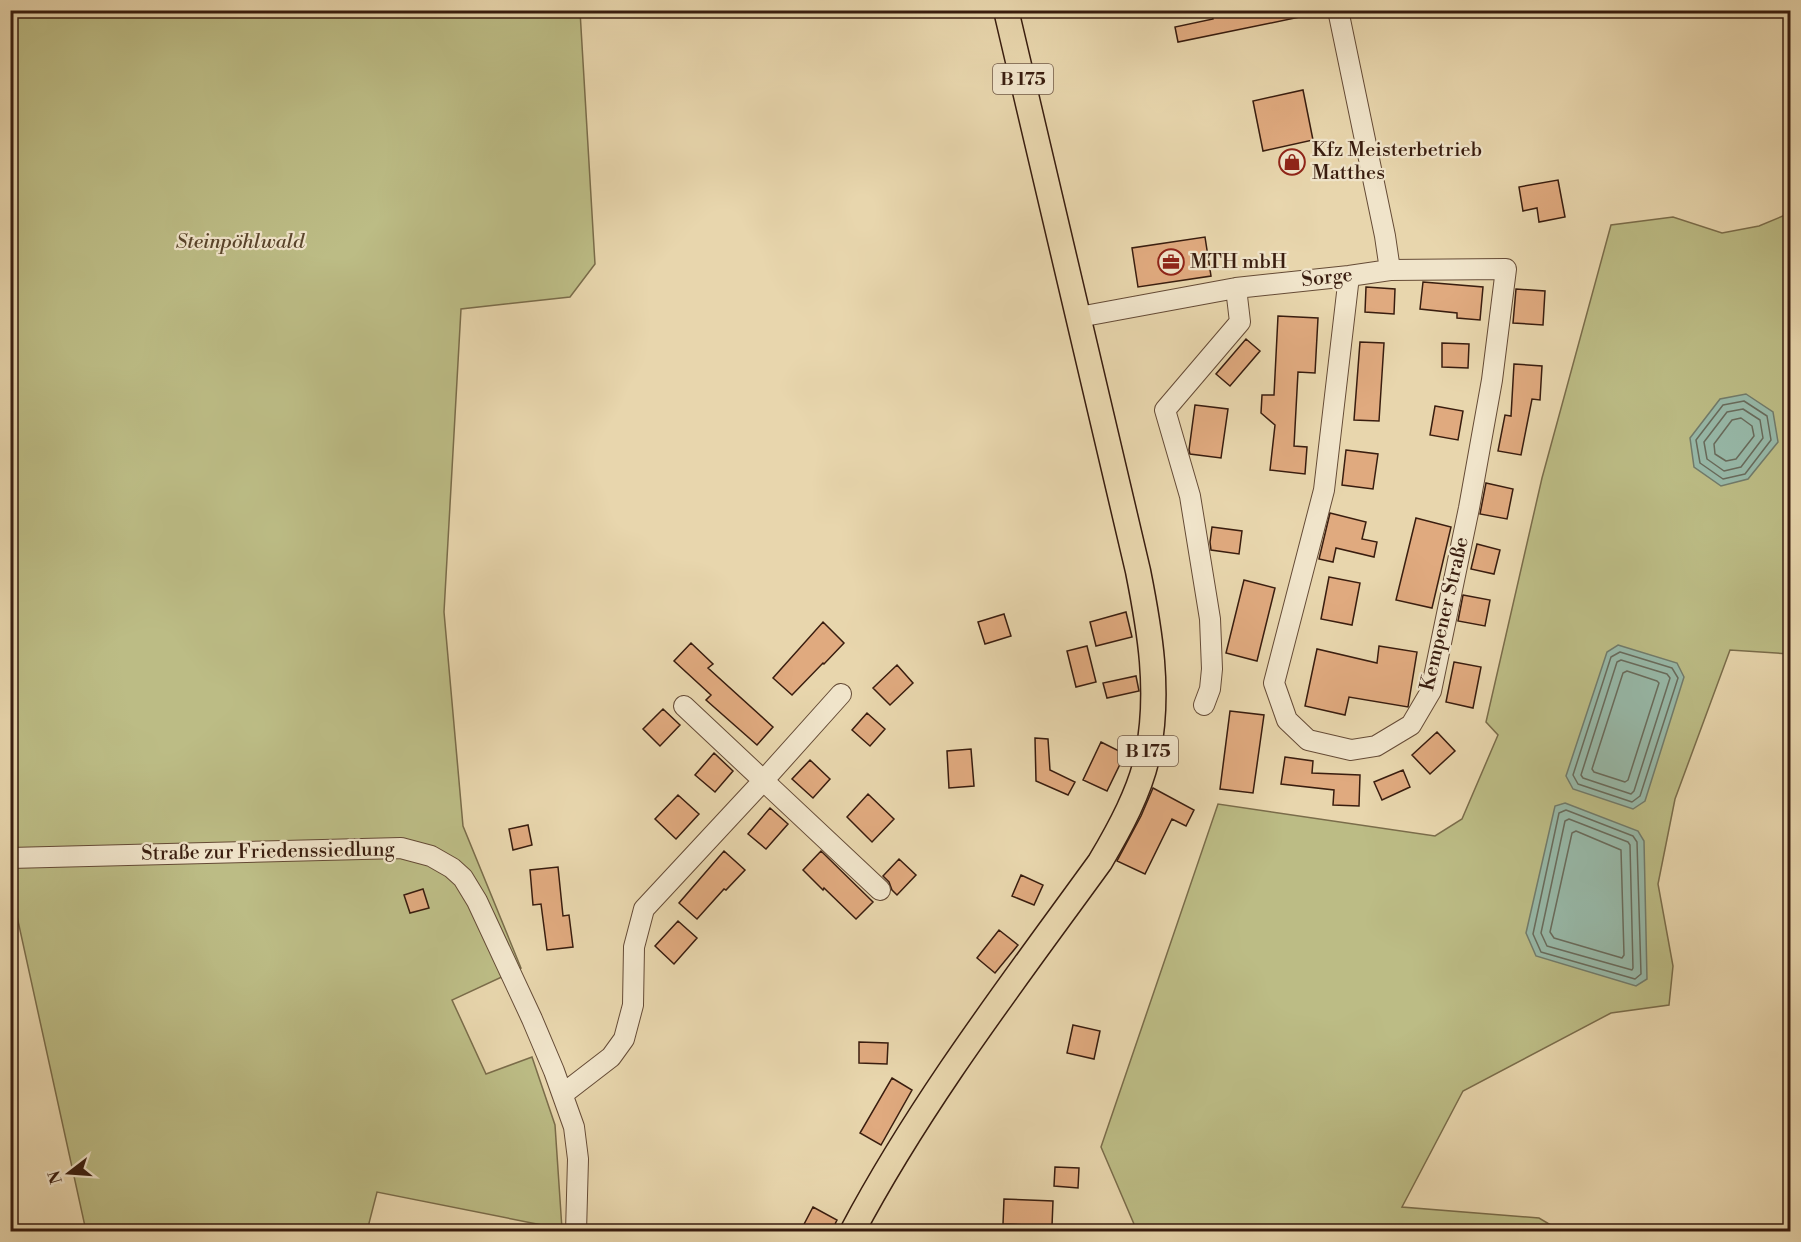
<svg xmlns="http://www.w3.org/2000/svg" width="1801" height="1242" font-family="'Libre Bodoni',serif">
	<rect width="100%" height="100%" fill="#e8d6ad"/>
	<filter id="stains"><feTurbulence type="fractalNoise" baseFrequency=".00333" numOctaves="4"/><feColorMatrix values="0 0 0 0 .2 0 0 0 0 .09 0 0 0 0 .02 0 0 0 .5 -.17"/></filter>
	<radialGradient id="worn" r=".72"><stop offset=".6" stop-color="#630" stop-opacity="0"/><stop offset="1" stop-color="#630" stop-opacity=".3"/></radialGradient>
	<path fill="#bcbc85" stroke="#7a6c4a" stroke-width="1.5" d="M 10,11 L 580,11 L 595,264 L 570,297 L 461,309 L 444,612 L 463,826 L 521,968 L 452,1000 L 486,1074 L 532,1057 L 555,1125 L 562,1229 L 377,1192 L 367,1231 L 86,1231 L 11,889 Z
		M 1790,213 L 1790,654 L 1730,650 L 1675,799 L 1658,884 L 1673,966 L 1669,1005 L 1611,1013 L 1463,1091 L 1402,1207 L 1539,1218 L 1561,1231 L 1137,1231 L 1101,1147 L 1218,804 L 1435,836 L 1462,819 L 1498,735 L 1486,722 L 1542,478 L 1611,225 L 1673,217 L 1722,233 L 1759,226 Z"/>
	<path fill="#97b9a9" stroke="#717b6b" stroke-width="1.5" d="M 1746,394 L 1773,412 L 1778,442 L 1748,479 L 1721,486 L 1694,467 L 1690,438 L 1720,399 Z
		M 1618,645 L 1677,663 L 1684,677 L 1645,801 L 1633,809 L 1573,789 L 1566,776 L 1607,652 Z
		M 1565,803 L 1638,831 L 1644,841 L 1647,979 L 1636,986 L 1536,956 L 1526,933 L 1555,806 Z"/>
	<g fill="none" stroke-linecap="round" stroke-linejoin="round">
		<path stroke="#686b5c" stroke-width="1.5" d="M 1744,401 L 1767,416 L 1771,440 L 1745,474 L 1723,479 L 1700,463 L 1696,440 L 1723,405 Z
			M 1743,409 L 1760,420 L 1763,438 L 1741,467 L 1724,471 L 1707,459 L 1704,442 L 1727,412 Z
			M 1741,418 L 1752,426 L 1754,436 L 1736,459 L 1726,461 L 1715,454 L 1714,444 L 1732,420 Z
			M 1620,652 L 1672,668 L 1678,678 L 1640,796 L 1632,802 L 1578,784 L 1573,775 L 1611,657 Z
			M 1621,660 L 1667,674 L 1670,678 L 1634,791 L 1631,794 L 1583,778 L 1581,775 L 1617,662 Z
			M 1627,671 L 1657,681 L 1659,683 L 1628,780 L 1625,782 L 1594,772 L 1592,769 L 1623,673 Z
			M 1566,810 L 1633,836 L 1637,842 L 1641,974 L 1635,979 L 1541,952 L 1533,934 L 1559,813 Z
			M 1569,819 L 1628,842 L 1630,845 L 1633,968 L 1632,970 L 1547,946 L 1541,933 L 1565,821 Z
			M 1576,831 L 1621,850 L 1624,955 L 1622,958 L 1554,938 L 1550,932 L 1572,833 Z"/>
	</g>
	<path fill="#e0aa7f" stroke="#391d0f" stroke-width="1.5" d="M 1211,10 L 1299,10 L 1300,17 L 1178,42 L 1175,27 L 1213,19 Z
		M 1303,90 L 1313,140 L 1263,151 L 1253,101 Z
		M 1558,180 L 1565,217 L 1539,222 L 1537,208 L 1523,211 L 1519,187 Z
		M 1205,237 L 1211,276 L 1138,287 L 1132,248 Z
		M 1423,282 L 1483,287 L 1480,320 L 1457,318 L 1457,313 L 1420,309 Z
		M 1366,287 L 1395,289 L 1394,314 L 1365,312 Z
		M 1516,289 L 1545,291 L 1543,325 L 1513,323 Z
		M 1278,316 L 1318,318 L 1315,373 L 1298,372 L 1294,446 L 1307,447 L 1305,474 L 1270,470 L 1275,425 L 1261,413 L 1262,395 L 1274,395 Z
		M 1246,339 L 1260,351 L 1230,386 L 1216,374 Z
		M 1360,342 L 1384,343 L 1379,421 L 1354,420 Z
		M 1442,343 L 1469,344 L 1468,368 L 1442,367 Z
		M 1514,364 L 1542,366 L 1540,400 L 1532,399 L 1521,455 L 1498,451 L 1505,415 L 1511,416 Z
		M 1195,405 L 1228,409 L 1221,458 L 1190,454 L 1189,450 Z
		M 1435,406 L 1463,411 L 1458,440 L 1430,435 Z
		M 1346,450 L 1378,454 L 1373,489 L 1342,485 Z
		M 1486,483 L 1513,489 L 1507,519 L 1480,514 Z
		M 1330,513 L 1366,522 L 1362,539 L 1377,542 L 1374,557 L 1336,548 L 1333,562 L 1319,559 Z
		M 1416,518 L 1451,527 L 1432,608 L 1396,600 Z
		M 1212,527 L 1242,531 L 1239,554 L 1211,550 L 1210,542 Z
		M 1477,544 L 1500,550 L 1494,574 L 1471,569 Z
		M 1329,577 L 1360,583 L 1352,625 L 1321,619 Z
		M 1244,580 L 1275,588 L 1257,661 L 1226,653 Z
		M 1463,595 L 1490,600 L 1485,626 L 1458,621 Z
		M 1126,612 L 1132,637 L 1096,646 L 1090,622 Z
		M 1004,614 L 1011,636 L 985,644 L 978,622 Z
		M 823,622 L 844,643 L 824,664 L 823,663 L 792,695 L 773,678 Z
		M 691,643 L 713,664 L 708,668 L 773,727 L 757,745 L 706,700 L 711,695 L 674,661 Z
		M 1087,646 L 1096,682 L 1076,687 L 1067,651 Z
		M 1379,646 L 1417,652 L 1408,707 L 1349,697 L 1345,715 L 1305,706 L 1317,649 L 1377,663 Z
		M 1454,662 L 1481,667 L 1473,708 L 1446,702 Z
		M 897,665 L 913,683 L 890,705 L 873,688 Z
		M 1136,676 L 1139,691 L 1107,698 L 1103,683 Z
		M 663,709 L 680,725 L 660,746 L 643,729 Z
		M 1230,711 L 1264,715 L 1253,793 L 1220,789 Z
		M 867,713 L 885,729 L 870,746 L 852,730 Z
		M 1437,732 L 1455,751 L 1430,774 L 1412,755 Z
		M 1035,738 L 1048,739 L 1050,770 L 1075,782 L 1068,795 L 1036,781 Z
		M 1101,742 L 1125,754 L 1107,791 L 1083,780 Z
		M 971,749 L 974,786 L 949,788 L 947,751 Z
		M 714,753 L 733,771 L 715,792 L 695,775 Z
		M 1285,757 L 1313,761 L 1312,773 L 1360,775 L 1359,806 L 1333,805 L 1334,790 L 1281,784 Z
		M 810,760 L 830,779 L 813,798 L 792,779 Z
		M 1403,770 L 1410,787 L 1382,800 L 1374,782 Z
		M 1153,788 L 1194,810 L 1186,826 L 1172,819 L 1145,874 L 1117,861 L 1141,816 Z
		M 868,794 L 894,819 L 872,842 L 847,817 Z
		M 678,795 L 699,814 L 676,839 L 655,819 Z
		M 770,808 L 788,824 L 766,849 L 748,834 Z
		M 528,825 L 532,845 L 513,850 L 509,829 Z
		M 724,851 L 745,870 L 726,890 L 724,889 L 697,919 L 679,903 Z
		M 821,851 L 873,902 L 856,919 L 824,888 L 823,890 L 803,870 Z
		M 899,859 L 916,875 L 897,895 L 892,890 L 889,882 L 883,876 Z
		M 558,867 L 563,916 L 569,915 L 573,947 L 547,950 L 541,904 L 533,905 L 530,870 Z
		M 1021,875 L 1043,885 L 1034,905 L 1012,896 Z
		M 423,889 L 429,908 L 410,913 L 404,895 Z
		M 678,921 L 697,938 L 674,964 L 655,946 Z
		M 999,930 L 1018,945 L 995,973 L 977,958 Z
		M 1073,1025 L 1100,1031 L 1094,1059 L 1067,1053 Z
		M 859,1042 L 888,1043 L 887,1064 L 859,1063 Z
		M 892,1078 L 912,1090 L 881,1145 L 860,1133 Z
		M 1055,1167 L 1079,1168 L 1078,1188 L 1054,1186 Z
		M 1004,1199 L 1053,1201 L 1052,1226 L 1003,1224 Z
		M 813,1207 L 837,1220 L 831,1232 L 800,1232 Z"/>
	<g fill="none" stroke-linecap="round" stroke-linejoin="round">
		<g stroke="#654b36" stroke-width="22">
			<path id="minor" d="M 1338,10 L 1385,236 L 1390,270
				M 1079,317 L 1236,288 L 1349,276 L 1390,270 L 1506,269 L 1492,380 L 1469,508 L 1431,691 L 1411,725 L 1376,746 L 1351,750 L 1308,740 L 1287,720 L 1274,683 L 1324,490 L 1349,276
				M 1204,705 L 1210,689 L 1212,669 L 1210,619 L 1190,496 L 1165,410 L 1240,322 L 1236,288
				M 684,706 L 880,890
				M 10,858 L 401,848 L 431,856 L 452,868 L 463,878 L 477,901 L 532,1019 L 554,1071 L 574,1127 L 578,1159 L 576,1232
				M 563,1094 L 611,1057 L 624,1039 L 633,1005 L 634,947 L 644,909 L 763,781 L 841,694"/>
		</g>
		<g stroke="#391d0f" stroke-width="27">
			<path id="major" d="M 852,1232 C 922,1100 1013,982 1100,862 C 1119,830 1141,790 1148,753 C 1160,691 1150,631 1138,571 L 1006,10"/>
		</g>
		<use href="#minor" stroke="#f0e4ca" stroke-width="20"/>
		<use href="#major" stroke="#e8d6ad" stroke-width="24"/>
	</g>
	<defs>
		<g id="shop-ring" transform="scale(1.35)"><circle r="9.5" fill="#f0e4ca" stroke="#8f2418" stroke-width="1.5"/><path d="M-5-2.5h2.3a2.7 3.5 0 0 1 5.4 0H5L5.5 6h-11ZM-1.5-2.5h3a1.5 2.3 0 0 0-3 0Z" fill="#8f2418"/></g>
		<g id="office-ring" transform="scale(1.35)"><circle r="9.5" fill="#f0e4ca" stroke="#8f2418" stroke-width="1.5"/><path d="M-6-3h4V-5.5h4V-3h4V5H-6ZM-1-4.5V-3h2v-1.5ZM-6 0V1H6V0Z" fill="#8f2418"/></g>
	</defs>
	<g fill-rule="evenodd">
		<use href="#shop-ring" x="1292" y="162"/>
		<use href="#office-ring" x="1171" y="262"/>
	</g>
	<g text-anchor="middle" dominant-baseline="central" stroke-width="4.5" stroke-linejoin="round" paint-order="stroke">
		<g fill="#f0e4ca" stroke="#705947" stroke-width="1.5">
			<rect x="993" y="64" width="60" height="30" rx="4.5"/>
			<rect x="1118" y="736" width="60" height="30" rx="4.5"/>
		</g>
		<g font-size="18" font-weight="bold" fill="#391d0f">
			<text x="1023" y="79">B 175</text>
			<text x="1148" y="751">B 175</text>
		</g>
		<g font-size="20" fill="#391d0f" stroke="#f0e4ca" text-anchor="start">
			<text x="1312" y="150">Kfz Meisterbetrieb<tspan x="1312" dy="23">Matthes</tspan></text>
			<text x="1190" y="262">MTH mbH</text>
		</g>
		<g font-size="20" font-style="italic" fill="#5a452c" stroke="#f0e4ca">
			<text x="240" y="242">Steinpöhlwald</text>
		</g>
		<g font-size="20" fill="#391d0f" stroke="#f0e4ca">
			<text transform="translate(1327 278) rotate(-6)">Sorge</text>
			<text transform="translate(1445 614) rotate(-77)">Kempener Straße</text>
			<text transform="translate(268 852) rotate(-1)">Straße zur Friedenssiedlung</text>
		</g>
	</g>
	<rect width="1801" height="1242" fill="none" stroke="#e8d6ad" stroke-width="36"/>
	<rect x="12" y="12" width="1777" height="1218" fill="none" stroke="#391d0f" stroke-width="3"/>
	<rect x="18" y="18" width="1765" height="1206" fill="none" stroke="#391d0f" stroke-width="1.5"/>
	<g transform="translate(69 1173) rotate(253)" stroke="#f0e4ca" stroke-width="4.5" paint-order="stroke">
	<path d="M0-4.5L10 22L0 15L-10 22Z" fill="#391d0f"/>
	<text y="-9" font-size="16" font-weight="bold" text-anchor="middle" fill="#391d0f">N</text>
	</g>
	<rect width="100%" height="100%" filter="url(#stains)"/>
	<rect width="100%" height="100%" fill="url(#worn)"/>
</svg>
